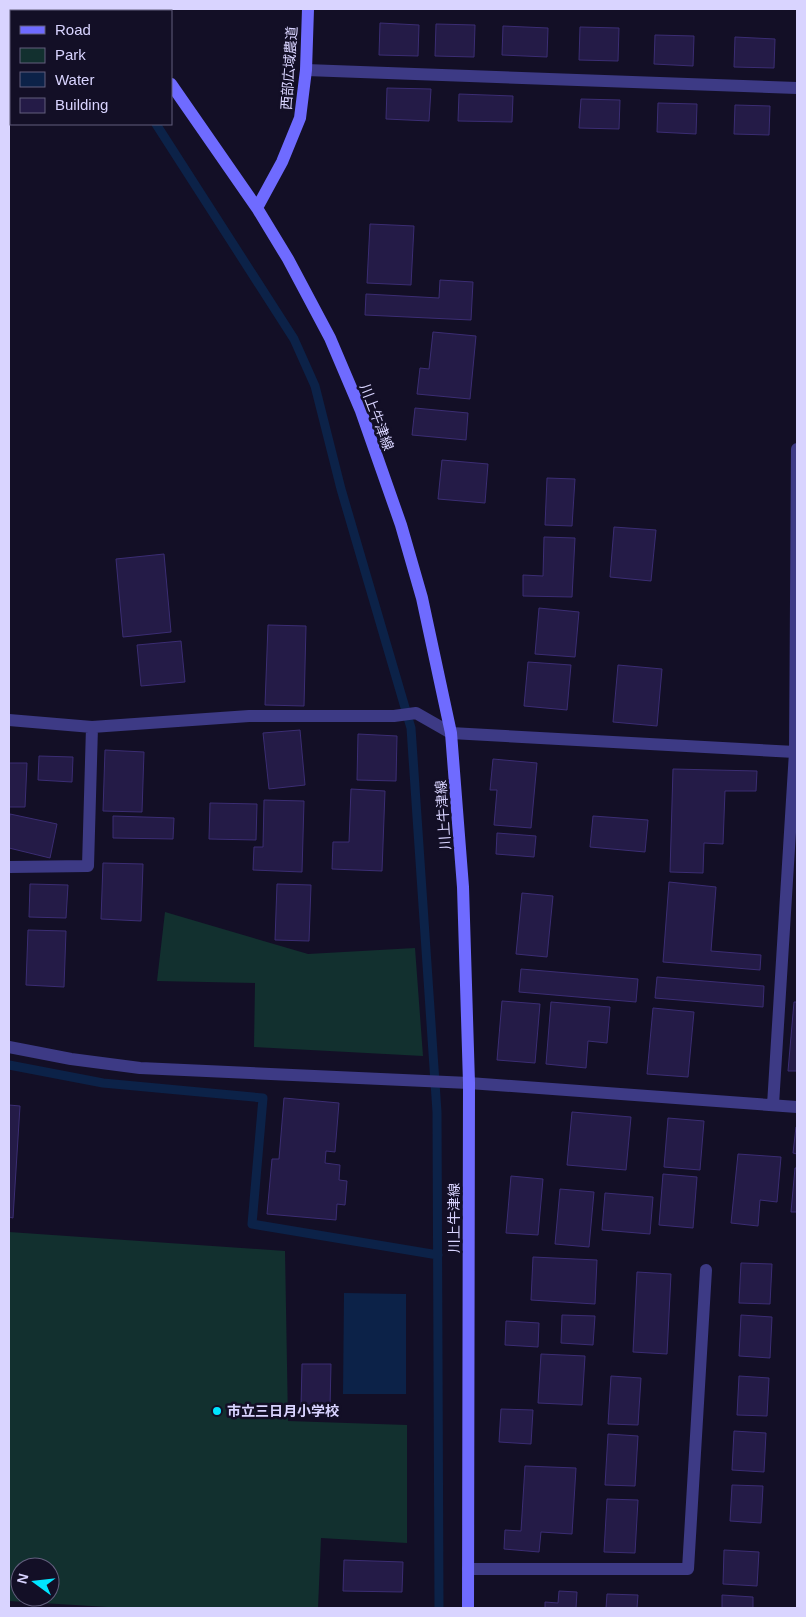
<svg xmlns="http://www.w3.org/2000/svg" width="806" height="1617" font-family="Arial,'Noto Sans JP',sans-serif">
	<rect width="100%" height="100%" fill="#130f26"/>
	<path fill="#12302f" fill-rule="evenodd" d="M 165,912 L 308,954 L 415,948 L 423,1056 L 254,1047 L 255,983 L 157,981 Z
		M 9,1232 L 285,1251 L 288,1421 L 407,1425 L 407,1543 L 321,1538 L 318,1608 L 124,1608 L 9,1601 ZM 20,1567 L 50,1567 L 50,1597 L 20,1597 Z"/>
	<path fill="#0c2248" d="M 344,1293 L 406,1294 L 406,1394 L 343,1394 Z"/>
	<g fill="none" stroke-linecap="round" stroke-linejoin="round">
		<path stroke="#0c2248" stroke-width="9" d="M 83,9 L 84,11
			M 156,124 L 294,339 L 315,386 L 341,489 L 411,728 L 437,1112 L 439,1608
			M 9,1065 L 103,1083 L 263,1098 L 252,1224 L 438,1255"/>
	</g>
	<path fill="#241b47" stroke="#3b2d73" d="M 380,23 L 419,25 L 418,56 L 379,55 Z
		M 436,24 L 475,25 L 474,57 L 435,56 Z
		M 503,26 L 548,28 L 547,57 L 502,55 Z
		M 580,27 L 619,28 L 618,61 L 579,60 Z
		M 655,35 L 694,36 L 693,66 L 654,64 Z
		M 735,37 L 775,39 L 774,68 L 734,67 Z
		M 387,88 L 431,89 L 429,121 L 386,119 Z
		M 459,94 L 513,96 L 512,122 L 458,121 Z
		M 581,99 L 620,100 L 619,129 L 579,128 Z
		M 658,103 L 697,104 L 696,134 L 657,132 Z
		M 735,105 L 770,106 L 769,135 L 734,134 Z
		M 370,224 L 414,226 L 411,285 L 367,283 Z
		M 440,280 L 473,282 L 471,320 L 365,315 L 366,294 L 439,298 Z
		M 433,332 L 476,336 L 470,399 L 417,394 L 420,368 L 429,369 Z
		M 415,408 L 468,413 L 466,440 L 412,435 Z
		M 442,460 L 488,464 L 485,503 L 438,499 Z
		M 547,478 L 575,479 L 572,526 L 545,525 Z
		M 614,527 L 656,530 L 651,581 L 610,577 Z
		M 544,537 L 575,538 L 572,597 L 523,596 L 523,575 L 543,576 Z
		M 164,554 L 171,632 L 123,637 L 116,559 Z
		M 539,608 L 579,612 L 575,657 L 535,654 Z
		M 268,625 L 306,626 L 304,706 L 265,705 Z
		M 181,641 L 185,682 L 141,686 L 137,645 Z
		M 528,662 L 571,665 L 567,710 L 524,706 Z
		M 618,665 L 662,669 L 657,726 L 613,722 Z
		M 300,730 L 305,785 L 269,789 L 263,733 Z
		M 358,734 L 397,736 L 396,781 L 357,780 Z
		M 105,750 L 144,752 L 142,812 L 103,811 Z
		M 39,756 L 73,757 L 72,782 L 38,780 Z
		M 493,759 L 537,763 L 531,828 L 494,825 L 497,790 L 490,790 Z
		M 9,763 L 27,763 L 25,807 L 9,807 Z
		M 673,769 L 757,771 L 756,791 L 725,791 L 723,844 L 704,843 L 703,873 L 670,872 Z
		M 351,789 L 385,791 L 382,871 L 332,869 L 333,842 L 349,842 Z
		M 264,800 L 304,801 L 302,872 L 253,870 L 254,847 L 263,847 Z
		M 210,803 L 257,804 L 256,840 L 209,839 Z
		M 10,814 L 57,824 L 50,858 L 9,848 L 9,821 Z
		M 113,816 L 174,818 L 173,839 L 113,838 Z
		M 593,816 L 648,820 L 645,852 L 590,847 Z
		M 497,833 L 536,836 L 534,857 L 496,854 Z
		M 103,863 L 143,864 L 141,921 L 101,919 Z
		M 669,882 L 716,887 L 711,951 L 761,955 L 760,970 L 663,962 Z
		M 30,884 L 68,885 L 66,918 L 29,917 Z
		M 277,884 L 311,885 L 309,941 L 275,940 Z
		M 522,893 L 553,896 L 547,957 L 516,954 Z
		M 28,930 L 66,931 L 64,987 L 26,985 Z
		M 521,969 L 638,979 L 636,1002 L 519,992 Z
		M 657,977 L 764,986 L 763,1007 L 655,998 Z
		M 502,1001 L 540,1004 L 535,1063 L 497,1060 Z
		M 551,1002 L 610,1007 L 607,1043 L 588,1041 L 586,1068 L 546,1064 Z
		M 794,1002 L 797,1002 L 797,1071 L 788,1071 Z
		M 653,1008 L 694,1012 L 688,1077 L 647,1074 Z
		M 284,1098 L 339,1103 L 335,1152 L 326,1151 L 325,1163 L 340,1165 L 339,1180 L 347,1181 L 345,1205 L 337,1204 L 336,1220 L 267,1214 L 272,1159 L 279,1159 Z
		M 9,1105 L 20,1106 L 13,1218 L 9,1217 Z
		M 572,1112 L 631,1117 L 626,1170 L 567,1165 Z
		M 668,1118 L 704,1121 L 700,1170 L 664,1167 Z
		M 796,1127 L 797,1127 L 797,1154 L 793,1153 Z
		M 738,1154 L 781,1157 L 777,1202 L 760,1200 L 758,1226 L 731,1223 Z
		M 795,1168 L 797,1168 L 797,1212 L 791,1212 Z
		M 663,1174 L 697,1177 L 693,1228 L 659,1225 Z
		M 511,1176 L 543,1179 L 538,1235 L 506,1233 Z
		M 560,1189 L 594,1192 L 589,1247 L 555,1244 Z
		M 605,1193 L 653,1197 L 650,1234 L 602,1230 Z
		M 533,1257 L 597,1260 L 595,1304 L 531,1300 Z
		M 741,1263 L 772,1264 L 770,1304 L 739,1303 Z
		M 637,1272 L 671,1274 L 667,1354 L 633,1352 Z
		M 562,1315 L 595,1316 L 593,1345 L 561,1343 Z
		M 741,1315 L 772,1317 L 770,1358 L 739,1356 Z
		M 506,1321 L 539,1323 L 538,1347 L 505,1345 Z
		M 541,1354 L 585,1356 L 582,1405 L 538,1403 Z
		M 302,1364 L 331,1364 L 330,1407 L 301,1406 Z
		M 611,1376 L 641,1378 L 638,1425 L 608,1424 Z
		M 739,1376 L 769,1378 L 767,1416 L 737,1415 Z
		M 501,1409 L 533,1410 L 531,1444 L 499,1442 Z
		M 734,1431 L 766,1433 L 764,1472 L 732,1470 Z
		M 608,1434 L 638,1436 L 635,1486 L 605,1485 Z
		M 525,1466 L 576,1468 L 572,1534 L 541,1532 L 539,1552 L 504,1549 L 505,1530 L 521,1531 Z
		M 732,1485 L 763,1486 L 761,1523 L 730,1521 Z
		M 607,1499 L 638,1500 L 635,1553 L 604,1552 Z
		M 724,1550 L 759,1552 L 757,1586 L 723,1584 Z
		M 344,1560 L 403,1562 L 402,1592 L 343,1591 Z
		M 559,1591 L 577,1592 L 576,1608 L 545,1608 L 545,1602 L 558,1603 Z
		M 607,1594 L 638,1595 L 637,1608 L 606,1608 Z
		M 722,1595 L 753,1597 L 753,1608 L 722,1608 Z"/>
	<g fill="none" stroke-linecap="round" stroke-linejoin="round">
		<path stroke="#3d3a85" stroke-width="12" d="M 306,70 L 797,88
			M 9,720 L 92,727 L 249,716 L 394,716 L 416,713 L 451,733 L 795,752
			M 9,867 L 88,866 L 92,727
			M 9,1047 L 71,1059 L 140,1068 L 469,1083 L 797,1107
			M 773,1105 L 795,752 L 797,449
			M 468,1569 L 688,1569 L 706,1270"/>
		<path stroke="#6f6bff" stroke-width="12" d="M 119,9 L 121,11
			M 171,84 L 257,208 L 288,259 L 330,338 L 361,411 L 401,525 L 422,598 L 451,733 L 463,887 L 469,1083 L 468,1608
			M 257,208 L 282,162 L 300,118 L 306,70 L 308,9"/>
	</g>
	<circle fill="#00e5ff" stroke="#130f26" stroke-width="2" cx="217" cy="1411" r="5"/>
	<g text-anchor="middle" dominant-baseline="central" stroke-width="5" stroke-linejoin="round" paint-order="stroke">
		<g font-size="14" fill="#d9d4ff" stroke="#130f26">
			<text transform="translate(289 68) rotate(-86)">西部広域農道</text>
			<text transform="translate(377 417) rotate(69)">川上牛津線</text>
			<text transform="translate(443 815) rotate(-94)">川上牛津線</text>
			<text transform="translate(454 1218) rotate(-90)">川上牛津線</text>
		</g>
		<g font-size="14" font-weight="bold" fill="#d9d4ff" stroke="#130f26" text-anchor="start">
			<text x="227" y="1411">市立三日月小学校</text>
		</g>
	</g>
	<rect width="806" height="1617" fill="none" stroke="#d9d4ff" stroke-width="20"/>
	<rect x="10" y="10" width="162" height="115" fill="#130f26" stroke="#625e7d"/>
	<rect x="20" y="26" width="25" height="8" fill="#6f6bff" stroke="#625e7d"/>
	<text x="55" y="35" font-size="15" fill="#d9d4ff">Road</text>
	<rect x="20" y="48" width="25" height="15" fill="#12302f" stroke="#625e7d"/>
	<text x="55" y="60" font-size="15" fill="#d9d4ff">Park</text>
	<rect x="20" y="72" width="25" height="15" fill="#0c2248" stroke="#625e7d"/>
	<text x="55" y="85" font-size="15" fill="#d9d4ff">Water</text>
	<rect x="20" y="98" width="25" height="15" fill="#241b47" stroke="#625e7d"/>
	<text x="55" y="110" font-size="15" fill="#d9d4ff">Building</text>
	<g transform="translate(35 1582) rotate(285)"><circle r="24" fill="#130f26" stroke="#625e7d"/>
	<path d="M0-4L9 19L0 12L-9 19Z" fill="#00e5ff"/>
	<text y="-8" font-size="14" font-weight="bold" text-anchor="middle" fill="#d9d4ff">N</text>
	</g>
</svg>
